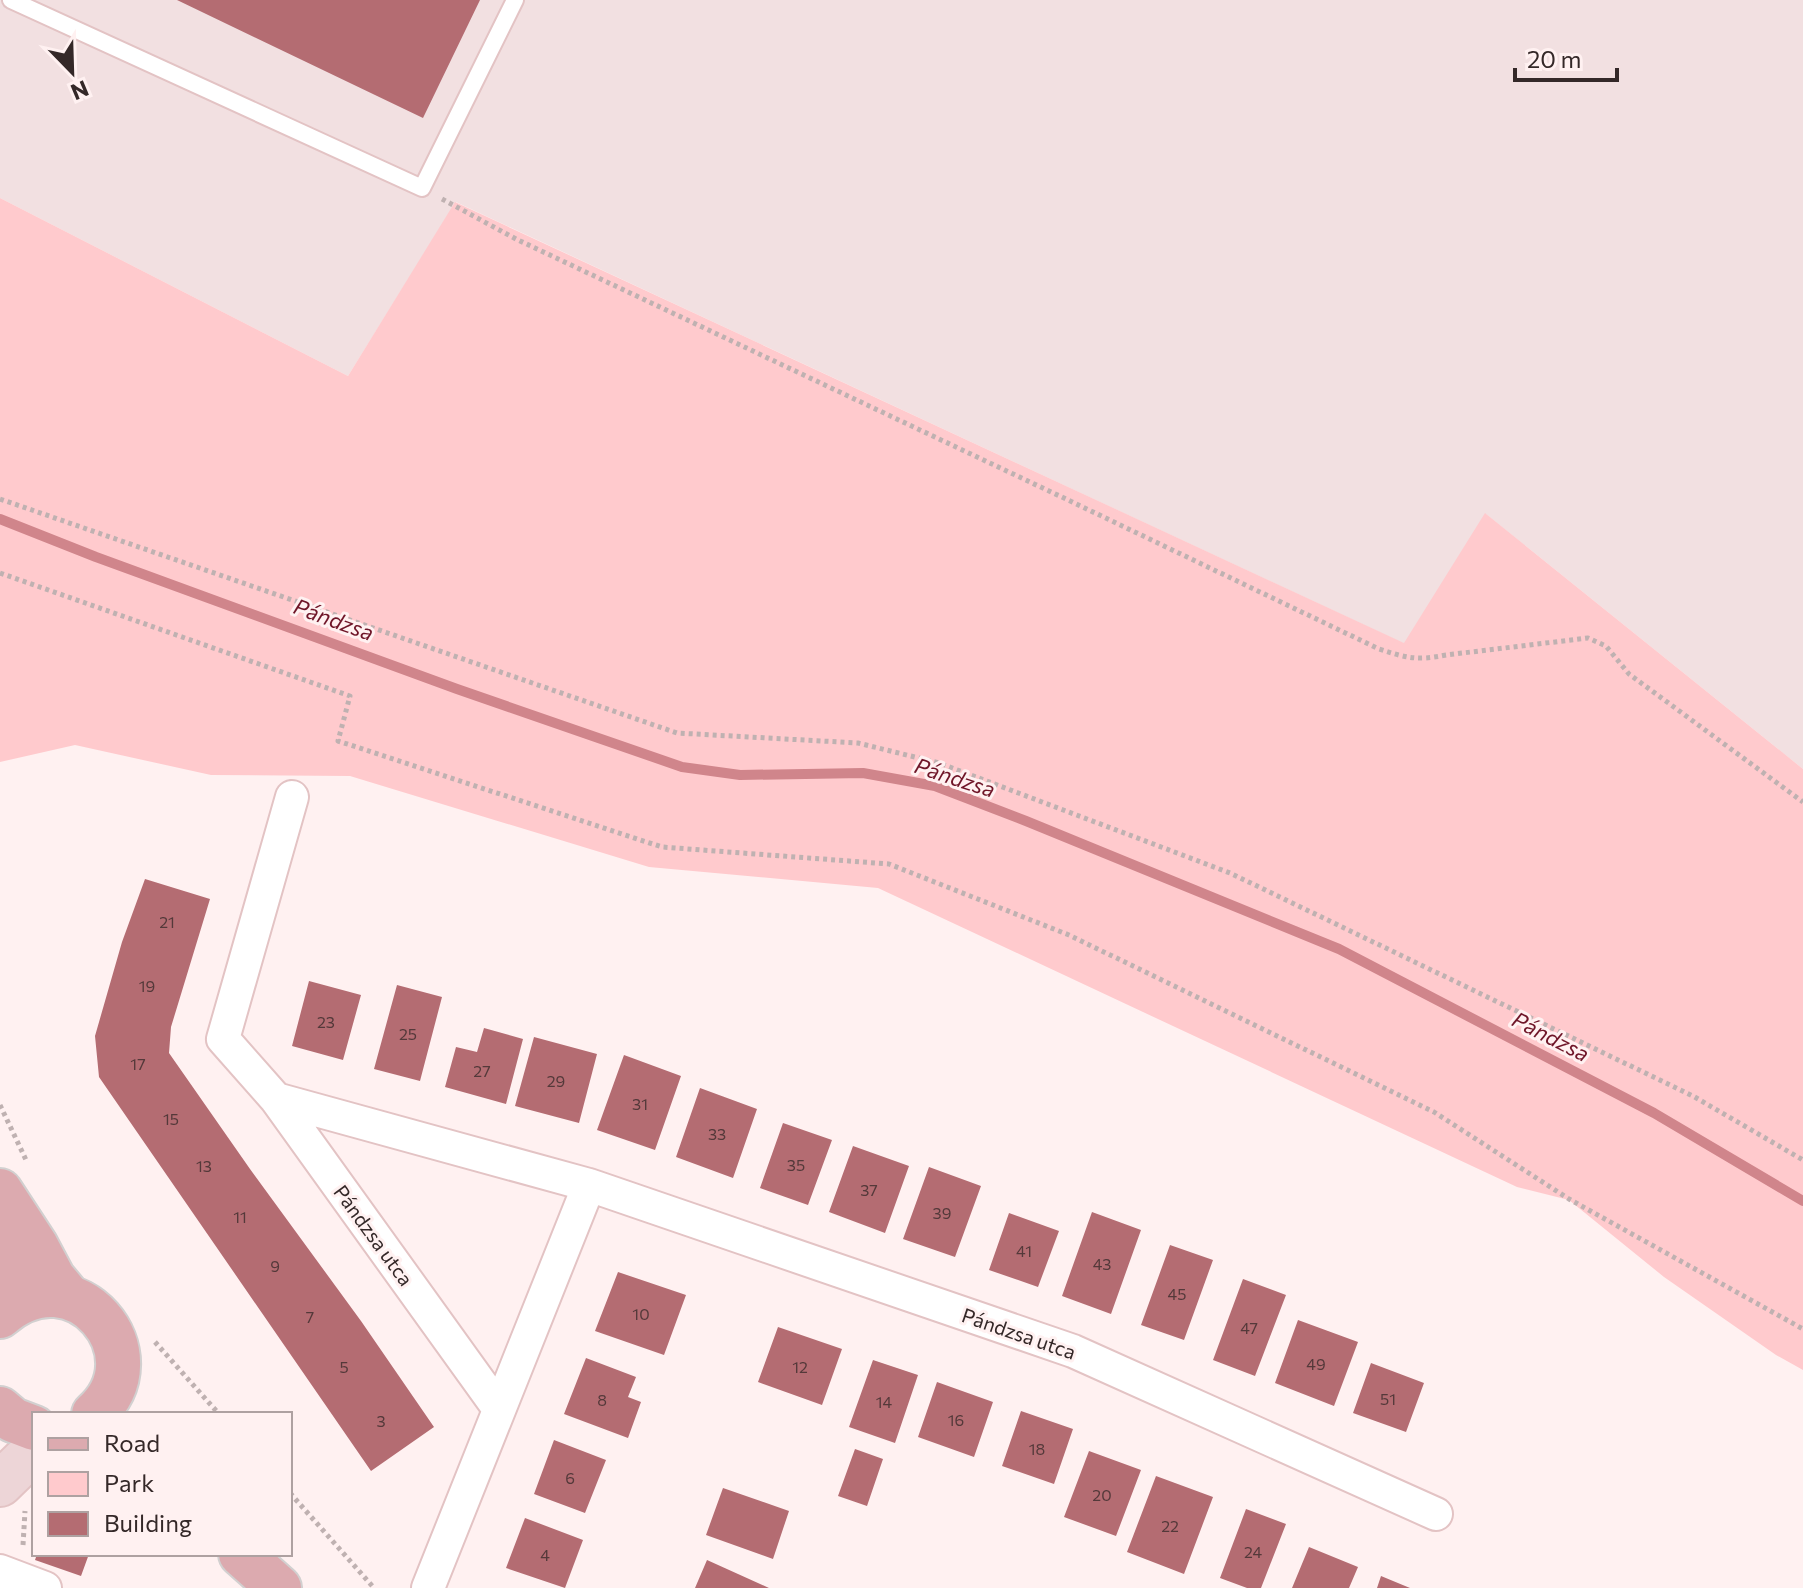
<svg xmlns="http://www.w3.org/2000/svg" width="1803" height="1588" font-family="Commissioner,sans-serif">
	<rect width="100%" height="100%" fill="#fff1f1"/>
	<path fill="#f2e0e1" d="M 0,0 L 1803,0 L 1803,769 L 1486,514 L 1405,644 L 456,202 L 348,376 L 0,198 Z"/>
	<path fill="#ffcacd" d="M 0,198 L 348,376 L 455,202 L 1404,643 L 1485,513 L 1803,769 L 1803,1370 L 1776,1355 L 1664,1277 L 1569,1200 L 1517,1187 L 878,888 L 649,867 L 350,776 L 211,775 L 75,745 L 0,762 Z"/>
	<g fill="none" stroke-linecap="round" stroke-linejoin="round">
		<path stroke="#d0858b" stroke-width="10" d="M 0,519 L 96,557 L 457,689 L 682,767 L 740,775 L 863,773 L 935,786 L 1026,821 L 1339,949 L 1654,1113 L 1803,1201"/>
	</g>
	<path fill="#b46c72" d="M 177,0 L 480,0 L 423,118 Z
		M 145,879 L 210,899 L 171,1027 L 169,1053 L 250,1169 L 361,1321 L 434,1427 L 371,1471 L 99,1077 L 95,1036 L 122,942 Z
		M 309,981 L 361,995 L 343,1060 L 292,1046 Z
		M 397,985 L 442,997 L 420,1081 L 374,1069 Z
		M 484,1028 L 523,1039 L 506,1104 L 445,1087 L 456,1047 L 477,1052 Z
		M 534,1037 L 597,1054 L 579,1123 L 515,1106 Z
		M 624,1055 L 681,1076 L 655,1150 L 597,1130 Z
		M 700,1088 L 757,1109 L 733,1178 L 676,1157 Z
		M 783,1123 L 832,1140 L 808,1205 L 760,1188 Z
		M 853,1146 L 909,1166 L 885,1233 L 829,1212 Z
		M 929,1167 L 981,1186 L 955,1257 L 903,1239 Z
		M 1092,1212 L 1141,1230 L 1111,1314 L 1062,1296 Z
		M 1009,1213 L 1059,1231 L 1038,1287 L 989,1270 Z
		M 1170,1245 L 1213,1260 L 1184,1340 L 1141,1325 Z
		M 618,1272 L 686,1295 L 664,1355 L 595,1331 Z
		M 1243,1279 L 1286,1295 L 1255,1376 L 1213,1360 Z
		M 1298,1320 L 1358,1342 L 1334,1406 L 1275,1383 Z
		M 778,1327 L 842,1349 L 822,1405 L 758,1382 Z
		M 586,1358 L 636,1377 L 628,1397 L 641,1402 L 628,1438 L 564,1414 Z
		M 873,1360 L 918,1375 L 895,1443 L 849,1427 Z
		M 1371,1363 L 1424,1383 L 1406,1432 L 1353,1413 Z
		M 937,1382 L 993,1402 L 974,1457 L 918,1437 Z
		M 1021,1411 L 1073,1429 L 1054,1484 L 1002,1466 Z
		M 554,1440 L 606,1460 L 585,1513 L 534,1494 Z
		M 855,1449 L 883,1459 L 867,1506 L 838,1496 Z
		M 1089,1451 L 1141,1470 L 1116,1536 L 1064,1517 Z
		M 1156,1476 L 1213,1497 L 1184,1574 L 1127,1552 Z
		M 723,1488 L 789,1511 L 773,1559 L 706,1535 Z
		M 1246,1509 L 1286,1524 L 1261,1588 L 1247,1588 L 1220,1578 Z
		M 525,1518 L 583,1540 L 565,1588 L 506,1568 Z
		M 1309,1547 L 1358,1567 L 1349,1588 L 1292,1588 Z
		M 37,1554 L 89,1554 L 81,1576 L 35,1560 Z
		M 707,1560 L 769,1588 L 695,1588 Z
		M 1381,1576 L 1410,1588 L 1377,1588 Z"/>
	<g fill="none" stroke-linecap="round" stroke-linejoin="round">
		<g stroke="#e3c3c4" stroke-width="20">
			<path id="lane" d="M 11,0 L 422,188 L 515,0"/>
		</g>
		<g stroke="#e3c3c4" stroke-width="36">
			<path id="street" d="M 292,797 L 223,1039 L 276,1099 L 499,1409
				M 276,1099 L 589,1185 L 1073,1351 L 1436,1514
				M 0,1571 L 45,1588
				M 428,1588 L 589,1185"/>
		</g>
		<g stroke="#e3c3c4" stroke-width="48">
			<path id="secondary" d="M 0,1484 L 34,1451"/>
		</g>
		<g stroke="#d2d0d0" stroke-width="48">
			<path id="primary" d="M 0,1191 L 36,1246 L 53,1278 L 68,1296
				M 0,1244 C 7,1265 7,1289 0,1310
				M 0,1316 C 75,1250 161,1355 94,1414
				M 0,1409 L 13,1420 L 34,1428
				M 241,1554 L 279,1588"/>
		</g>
		<path stroke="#bfb1b1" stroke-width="5" stroke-dasharray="4 4" stroke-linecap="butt" d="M 442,199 L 516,239 L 1066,499 L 1379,649 C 1407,658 1417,661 1446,655 L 1588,638 L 1606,646 L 1629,674 L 1803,802
			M 0,499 L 677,733 L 858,743 L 939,763 L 1230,873 L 1693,1096 L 1803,1160
			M 0,573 L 350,696 L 338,741 L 662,847 L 889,864 L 1069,935 L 1434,1112 L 1569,1199 L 1803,1329
			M 0,1105 L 27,1162
			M 155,1342 L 219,1414
			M 290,1493 L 374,1588
			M 23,1545 L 25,1511"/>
		<use href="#lane" stroke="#fff" stroke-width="16"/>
		<use href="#street" stroke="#fff" stroke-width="32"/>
		<use href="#secondary" stroke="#edd5d7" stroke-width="44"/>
		<use href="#primary" stroke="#dcaaaf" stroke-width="44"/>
	</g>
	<g text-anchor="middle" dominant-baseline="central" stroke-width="6" stroke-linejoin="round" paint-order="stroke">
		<g font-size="16" fill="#54393a">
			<text x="167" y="921">21</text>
			<text x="147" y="985">19</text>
			<text x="326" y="1021">23</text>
			<text x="408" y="1033">25</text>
			<text x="138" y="1063">17</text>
			<text x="482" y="1070">27</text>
			<text x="556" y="1080">29</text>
			<text x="640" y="1103">31</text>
			<text x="171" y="1118">15</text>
			<text x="717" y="1133">33</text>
			<text x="796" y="1164">35</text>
			<text x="204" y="1165">13</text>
			<text x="869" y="1189">37</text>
			<text x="942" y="1212">39</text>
			<text x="240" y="1216">11</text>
			<text x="1024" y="1250">41</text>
			<text x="1102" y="1263">43</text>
			<text x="275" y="1265">9</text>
			<text x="1177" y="1293">45</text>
			<text x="641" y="1313">10</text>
			<text x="310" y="1316">7</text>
			<text x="1249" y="1327">47</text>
			<text x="1316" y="1363">49</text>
			<text x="344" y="1366">5</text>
			<text x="800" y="1366">12</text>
			<text x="1388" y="1398">51</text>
			<text x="602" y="1399">8</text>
			<text x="884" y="1401">14</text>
			<text x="956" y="1419">16</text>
			<text x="381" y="1420">3</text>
			<text x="1037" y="1448">18</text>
			<text x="570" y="1477">6</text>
			<text x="1102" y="1494">20</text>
			<text x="1170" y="1525">22</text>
			<text x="1253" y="1551">24</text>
			<text x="545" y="1554">4</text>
		</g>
		<g font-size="20" fill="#342828" stroke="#fff1f1">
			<text transform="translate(374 1235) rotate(54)">Pándzsa utca</text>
			<text transform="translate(1019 1333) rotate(19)">Pándzsa utca</text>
		</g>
		<g font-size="22" font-style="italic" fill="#6f1528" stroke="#fff1f1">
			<text transform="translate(334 619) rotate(20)">Pándzsa</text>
			<text transform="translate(955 777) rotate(18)">Pándzsa</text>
			<text transform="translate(1551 1036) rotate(27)">Pándzsa</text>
		</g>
	</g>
	<rect x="32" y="1412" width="260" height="144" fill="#fff1f1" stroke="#aea1a1" stroke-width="2"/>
	<rect x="48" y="1438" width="40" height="12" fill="#dcaaaf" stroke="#aea1a1" stroke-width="2"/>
	<text x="104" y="1452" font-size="24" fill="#342828">Road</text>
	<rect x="48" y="1472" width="40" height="24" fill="#ffcacd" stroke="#aea1a1" stroke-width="2"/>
	<text x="104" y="1492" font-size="24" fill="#342828">Park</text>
	<rect x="48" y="1512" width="40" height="24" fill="#b46c72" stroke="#aea1a1" stroke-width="2"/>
	<text x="104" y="1532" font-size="24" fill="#342828">Building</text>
	<g transform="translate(72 72) rotate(157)" stroke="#fff1f1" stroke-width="6" paint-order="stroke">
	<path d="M0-6L14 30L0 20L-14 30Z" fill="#342828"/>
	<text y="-12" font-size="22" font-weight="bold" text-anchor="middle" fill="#342828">N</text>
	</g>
	<path d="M1515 68v12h102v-12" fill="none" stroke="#342828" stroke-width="4"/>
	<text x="1527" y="68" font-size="24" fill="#342828" stroke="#fff1f1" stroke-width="6" paint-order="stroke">20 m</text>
</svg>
